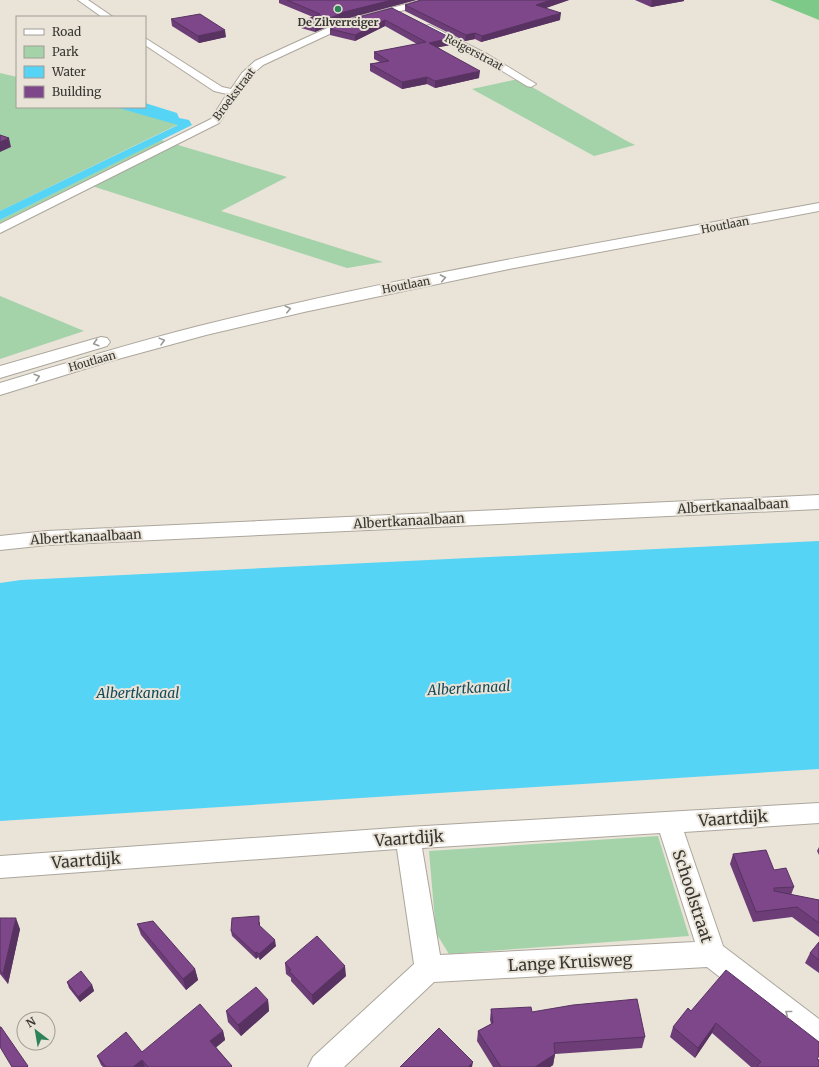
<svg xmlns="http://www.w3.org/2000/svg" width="819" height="1067" font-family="Merriweather,serif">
	<rect width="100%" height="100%" fill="#e9e3d8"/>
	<path fill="#a4d2a9" d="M 0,73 L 17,77 L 17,107 L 115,107 L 179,124 L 0,211 Z
		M 518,79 L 625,140 L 635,145 L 594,156 L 472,89 Z
		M 161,140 L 287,177 L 221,211 L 383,262 L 347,268 L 92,186 L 0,233 L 0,220 Z
		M 0,296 L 84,331 L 0,359 Z
		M 658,836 L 689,936 L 449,954 L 436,933 L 429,851 Z"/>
	<path fill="#7dc988" d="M 770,0 L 819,0 L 819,20 Z"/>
	<path fill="#56d4f5" d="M 145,103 L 177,113 L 179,118 L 189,120 L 192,125 L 0,220 L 0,211 L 178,125 L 115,107 L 145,107 Z
		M 819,541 L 819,769 L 0,821 L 0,583 L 21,580 Z"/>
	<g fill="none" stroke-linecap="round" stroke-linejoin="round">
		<g stroke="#aca69c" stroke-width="2">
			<path id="street" d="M 78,0 L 88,0 L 113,17 L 102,17 Z
				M 422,0 L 436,0 L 435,2 L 351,24 L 263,65 L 249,77 L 219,123 L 0,233 L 0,224 L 211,119 L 227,94 L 214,91 L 145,45 L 145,38 L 222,87 L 231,89 L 242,73 L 255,61 L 345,20 Z
				M 429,25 L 487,54 L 536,84 L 531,87 L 527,86 L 481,58 L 426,30 L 426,26 Z
				M 819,803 L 819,823 L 684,832 L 723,946 L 819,1019 L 819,1051 L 809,1047 L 707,967 L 434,982 L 344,1067 L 308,1067 L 313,1057 L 414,964 L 397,849 L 0,878 L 0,856 L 408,827 ZM 660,833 L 695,942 L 440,955 L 422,848 Z"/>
		</g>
		<g stroke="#aca69c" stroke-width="2">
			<path id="secondary" d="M 819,495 L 819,509 L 47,545 L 0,550 L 0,536 L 47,531 Z"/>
		</g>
		<g stroke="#aca69c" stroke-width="2">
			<path id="primary" d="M 819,203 L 819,211 L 509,269 L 304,312 L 206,335 L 107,362 L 0,395 L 0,383 C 66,363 132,343 199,326 C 403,275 612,241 819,203 Z
				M 101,337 L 107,338 L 110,342 L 107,346 L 0,378 L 0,366 Z"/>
		</g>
		<use href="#street" fill="#fff" fill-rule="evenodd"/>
		<use href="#secondary" fill="#fff" fill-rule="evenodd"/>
		<use href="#primary" fill="#fff" fill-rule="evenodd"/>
	</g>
	<path fill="#6c3d77" d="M 279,0 L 416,0 L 345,19 L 315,32 L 301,28 L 301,22 L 313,17 L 279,3 Z
		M 421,0 L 569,0 L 545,8 L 560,20 L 481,42 L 475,39 L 465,41 L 405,11 L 405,5 Z
		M 635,0 L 684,0 L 684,1 L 651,7 Z
		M 392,8 L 451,45 L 438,47 L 479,78 L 435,88 L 427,84 L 402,89 L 370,71 L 370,64 L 380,62 L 374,59 L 374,52 L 417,44 L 385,26 L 355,41 L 330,35 L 330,29 Z
		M 171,19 L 226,37 L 199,43 L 172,26 Z
		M 819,847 L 819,855 L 817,851 Z
		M 733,854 L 774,870 L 794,887 L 791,895 L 819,900 L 819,937 L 792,917 L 753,922 L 730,864 Z
		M 0,918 L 20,929 L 8,984 L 0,974 Z
		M 260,922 L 260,926 L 276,946 L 260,960 L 258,957 L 256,959 L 232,936 L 231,931 Z
		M 137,924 L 195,969 L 198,980 L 186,990 L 141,935 Z
		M 819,942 L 819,973 L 805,963 L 810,953 Z
		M 285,963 L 346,976 L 313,1005 L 291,981 L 291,978 L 286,974 Z
		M 67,982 L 92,985 L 94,991 L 80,1002 L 69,988 Z
		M 268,1000 L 269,1011 L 241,1036 L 228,1022 L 226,1011 Z
		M 491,1009 L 532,1012 L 645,1037 L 642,1048 L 555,1054 L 553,1065 L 550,1067 L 493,1067 L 477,1041 L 478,1031 L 491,1024 L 490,1020 Z
		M 691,1011 L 818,1059 L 819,1067 L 751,1067 L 712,1033 L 695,1058 L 670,1037 L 673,1027 Z
		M 223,1031 L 225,1040 L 216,1047 L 232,1067 L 103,1067 L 101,1065 L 97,1056 L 142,1052 Z"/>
	<path fill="#583261" d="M 392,0 L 416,0 L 345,19 L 315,32 L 315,25 L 344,12 Z
		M 551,0 L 569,0 L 535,12 L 536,5 Z
		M 652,0 L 684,0 L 684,1 L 651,7 Z
		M 561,13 L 560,20 L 481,42 L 482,36 Z
		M 385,20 L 385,26 L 355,41 L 355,35 Z
		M 225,30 L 226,37 L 199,43 L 198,36 Z
		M 475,33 L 475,39 L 465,41 L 466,35 Z
		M 451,38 L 451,45 L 429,49 L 429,43 Z
		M 480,71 L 479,78 L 435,88 L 435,81 Z
		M 427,77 L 427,84 L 402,89 L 402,82 Z
		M 9,138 L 11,147 L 0,152 L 0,142 Z
		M 16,918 L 20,929 L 8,984 L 3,974 Z
		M 275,940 L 276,946 L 260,960 L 259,954 Z
		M 257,952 L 258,957 L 256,959 L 255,953 Z
		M 345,966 L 346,976 L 313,1005 L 312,995 Z
		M 195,969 L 198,980 L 186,990 L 183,979 Z
		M 92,985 L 94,991 L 80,1002 L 78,997 Z
		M 268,1000 L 269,1011 L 241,1036 L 238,1025 Z
		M 716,1023 L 712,1033 L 695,1058 L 698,1048 Z
		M 223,1031 L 225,1040 L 213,1050 L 210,1041 Z
		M 555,1054 L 553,1065 L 550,1067 L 535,1067 Z
		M 142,1060 L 145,1067 L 133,1067 Z
		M 473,1062 L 472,1067 L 468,1067 Z"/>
	<path fill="#7d478a" stroke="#583261" d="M 287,0 L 392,0 L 344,12 L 315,25 L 301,22 L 320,14 Z
		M 421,0 L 551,0 L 536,5 L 561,13 L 482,36 L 475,33 L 466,35 L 405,5 Z
		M 392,8 L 451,38 L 429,43 L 480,71 L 435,81 L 427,77 L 402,82 L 370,64 L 389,61 L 374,52 L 426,42 L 385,20 L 355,35 L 330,29 L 351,19 Z
		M 200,14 L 225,30 L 198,36 L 171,19 Z
		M 0,135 L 9,138 L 0,142 Z
		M 766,850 L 774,870 L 786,868 L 794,887 L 774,888 L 774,891 L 819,900 L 819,923 L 797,907 L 756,912 L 733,854 Z
		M 259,916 L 259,925 L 275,940 L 259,954 L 257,952 L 255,953 L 231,931 L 232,918 Z
		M 0,918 L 16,918 L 3,974 L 0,970 Z
		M 153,921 L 195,969 L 183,979 L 137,924 Z
		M 317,936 L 345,966 L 312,995 L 289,971 L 291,970 L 285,963 Z
		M 819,942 L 819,960 L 810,953 Z
		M 726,970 L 819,1042 L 819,1056 L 817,1059 L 819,1060 L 819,1067 L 756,1067 L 761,1062 L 716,1023 L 698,1048 L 673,1027 L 688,1008 L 691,1011 Z
		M 81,971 L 92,985 L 78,997 L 67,982 Z
		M 256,987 L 268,1000 L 238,1025 L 226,1011 Z
		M 637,999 L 645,1037 L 554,1043 L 555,1054 L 535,1067 L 501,1067 L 478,1031 L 493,1023 L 491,1009 L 531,1007 L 532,1012 L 573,1005 Z
		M 200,1004 L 223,1031 L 210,1041 L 232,1066 L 231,1067 L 148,1067 L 142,1060 L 133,1067 L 106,1067 L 97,1056 L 126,1032 L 142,1052 Z
		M 0,1027 L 1,1027 L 28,1066 L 27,1067 L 12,1067 L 0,1047 Z
		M 439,1028 L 473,1062 L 468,1067 L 400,1067 Z"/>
	<defs><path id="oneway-chevron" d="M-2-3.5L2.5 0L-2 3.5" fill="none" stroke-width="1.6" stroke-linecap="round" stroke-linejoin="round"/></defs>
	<g stroke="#9c9a98">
		<use href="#oneway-chevron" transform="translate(443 278) rotate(-11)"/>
		<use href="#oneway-chevron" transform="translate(288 309) rotate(-13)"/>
		<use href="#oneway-chevron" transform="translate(162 341) rotate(-15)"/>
		<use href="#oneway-chevron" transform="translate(96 343) rotate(164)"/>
		<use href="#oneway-chevron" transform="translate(37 377) rotate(-17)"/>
		<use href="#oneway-chevron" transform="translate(788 1013) rotate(-142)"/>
	</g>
	<circle fill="#2d8356" stroke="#e9e3d8" stroke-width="1.5" cx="338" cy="9" r="4"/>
	<g text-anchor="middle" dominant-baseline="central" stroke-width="4" stroke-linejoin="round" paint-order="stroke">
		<g font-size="11" font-weight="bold" fill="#383632" stroke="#e9e3d8">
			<text x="338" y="22">De Zilverreiger</text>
		</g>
		<g font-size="11" fill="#383632" stroke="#e9e3d8">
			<text transform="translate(474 52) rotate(28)">Reigerstraat</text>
			<text transform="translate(234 94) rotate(-53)">Broekstraat</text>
			<text transform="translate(725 225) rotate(-11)">Houtlaan</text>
			<text transform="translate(406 285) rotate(-11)">Houtlaan</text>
			<text transform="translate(92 361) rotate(-16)">Houtlaan</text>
		</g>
		<g font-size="13" fill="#383632" stroke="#e9e3d8">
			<text transform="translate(733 506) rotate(-3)">Albertkanaalbaan</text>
			<text transform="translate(409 521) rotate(-3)">Albertkanaalbaan</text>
			<text transform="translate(86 537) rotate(-3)">Albertkanaalbaan</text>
		</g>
		<g font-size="14" font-style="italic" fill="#154b59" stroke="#e9e3d8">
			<text transform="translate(469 688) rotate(-3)">Albertkanaal</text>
			<text x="138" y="693">Albertkanaal</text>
		</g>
		<g font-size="16" fill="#383632" stroke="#e9e3d8">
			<text transform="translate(733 818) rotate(-4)">Vaartdijk</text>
			<text transform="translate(409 838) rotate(-4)">Vaartdijk</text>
			<text transform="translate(86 860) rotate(-4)">Vaartdijk</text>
			<text transform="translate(693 896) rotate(72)">Schoolstraat</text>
			<text transform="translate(570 962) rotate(-3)">Lange Kruisweg</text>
		</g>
	</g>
	<rect x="16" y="16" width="130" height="92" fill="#e9e3d8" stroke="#a29e96"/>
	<rect x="24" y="29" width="20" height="6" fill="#ffffff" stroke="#a29e96"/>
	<text x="52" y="36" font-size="12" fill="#383632">Road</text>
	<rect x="24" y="46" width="20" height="12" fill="#a4d2a9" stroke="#a29e96"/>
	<text x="52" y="56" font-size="12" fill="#383632">Park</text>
	<rect x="24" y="66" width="20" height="12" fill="#56d4f5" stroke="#a29e96"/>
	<text x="52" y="76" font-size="12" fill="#383632">Water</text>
	<rect x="24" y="86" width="20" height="12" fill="#7d478a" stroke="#a29e96"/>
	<text x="52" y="96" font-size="12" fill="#383632">Building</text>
	<g transform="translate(36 1031) rotate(329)"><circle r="19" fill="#e9e3d8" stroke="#a29e96"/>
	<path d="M0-3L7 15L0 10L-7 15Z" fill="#2d8356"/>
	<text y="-6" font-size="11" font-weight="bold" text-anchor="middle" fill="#383632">N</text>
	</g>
</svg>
